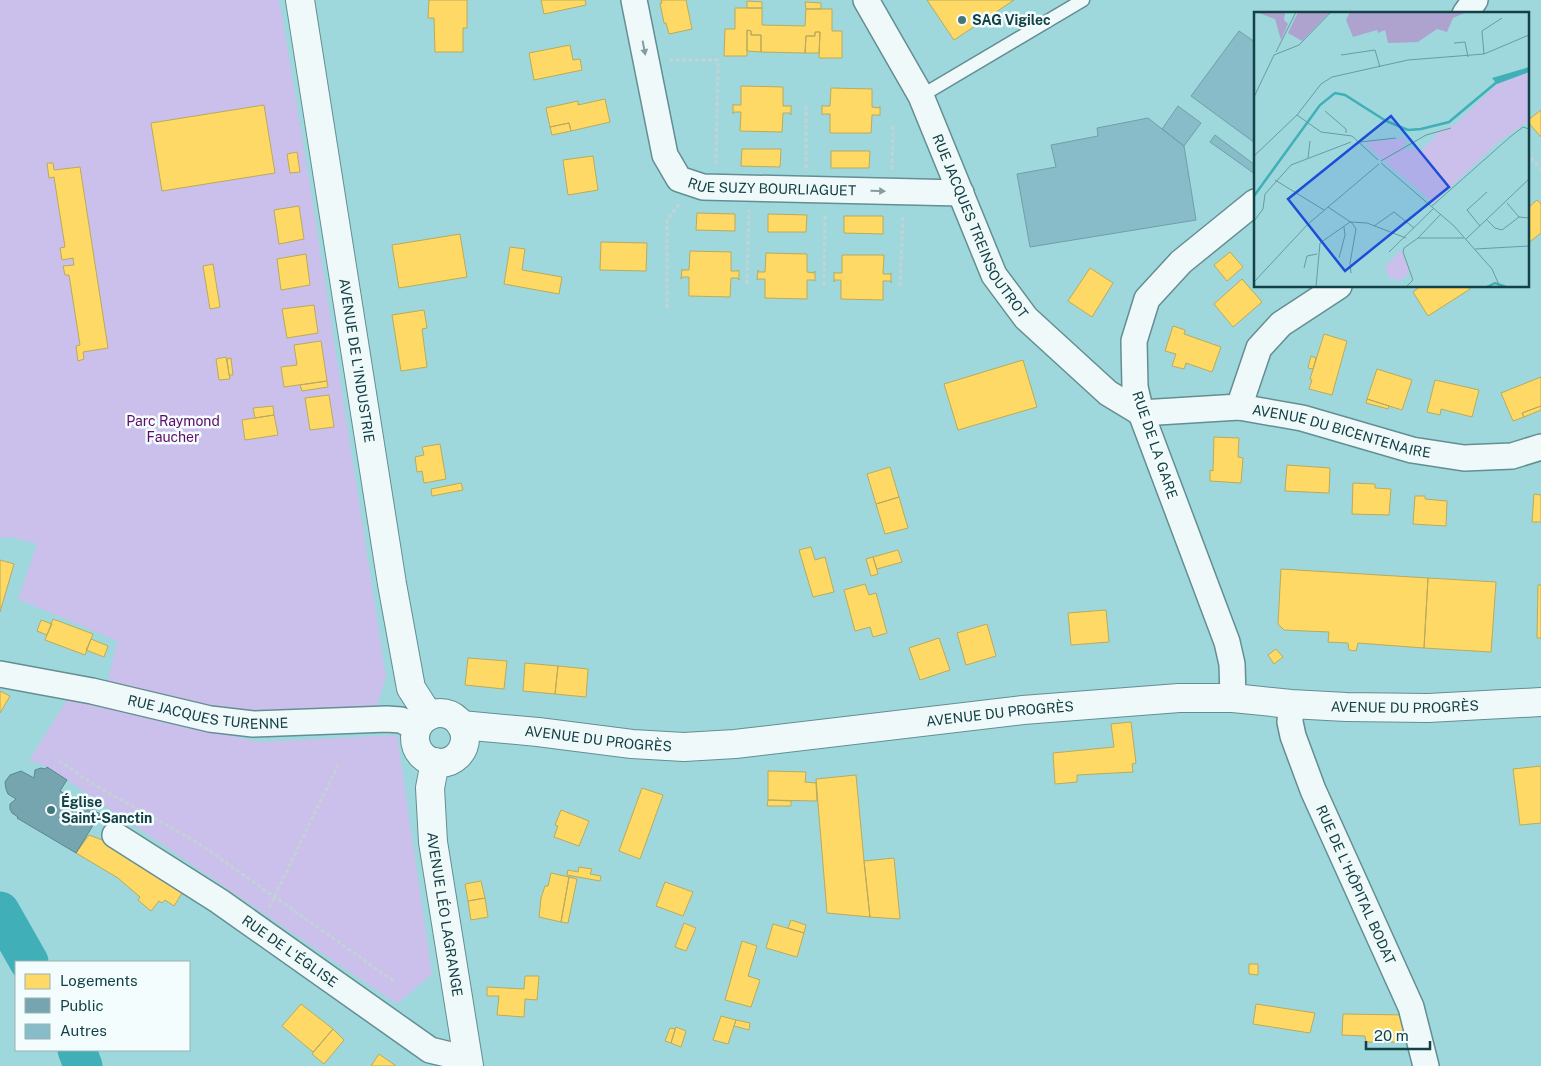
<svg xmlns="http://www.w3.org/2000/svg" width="1541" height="1066" font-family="'Public Sans',sans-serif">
	<rect width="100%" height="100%" fill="#9ed8dd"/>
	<path fill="#cbbfeb" d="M 0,0 L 277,0 L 280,3 L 310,185 L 386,677 L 373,718 L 253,724 L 105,694 L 117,641 L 18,599 L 37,544 L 12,537 L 0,538 Z
		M 70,695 L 257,742 L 397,735 L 432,974 L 397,1004 L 67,780 L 47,767 L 29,760 Z"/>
	<path fill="#ffd966" stroke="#b8ab5c" d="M 429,0 L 467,0 L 467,28 L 463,28 L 463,52 L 435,52 L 434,18 L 428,18 Z
		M 541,0 L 585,0 L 586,5 L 544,14 Z
		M 661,0 L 686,0 L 692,29 L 669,34 L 666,23 L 664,23 L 660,3 L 662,3 Z
		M 927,0 L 1014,0 L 954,40 Z
		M 747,1 L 762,2 L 762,8 L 747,8 Z
		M 805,2 L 821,3 L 821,9 L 806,9 Z
		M 735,8 L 762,8 L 762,25 L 805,26 L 806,9 L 832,9 L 832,31 L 842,31 L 842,58 L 819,58 L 820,32 L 815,32 L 815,36 L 806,36 L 805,53 L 761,52 L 761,35 L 751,35 L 751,31 L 747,30 L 747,56 L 724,56 L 725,29 L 735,29 Z
		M 747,30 L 751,31 L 751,35 L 761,35 L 761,52 L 747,51 Z
		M 815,32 L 820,32 L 819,53 L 805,53 L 806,36 L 815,36 Z
		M 570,45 L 573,60 L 580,59 L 582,70 L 534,80 L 529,53 Z
		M 741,86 L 783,87 L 783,106 L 790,106 L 791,105 L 791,115 L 790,113 L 783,113 L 782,132 L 740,131 L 741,112 L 734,112 L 733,114 L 733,104 L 734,105 L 741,105 Z
		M 831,88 L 872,89 L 872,107 L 879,108 L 880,106 L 880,116 L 879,115 L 872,115 L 871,133 L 830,133 L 830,114 L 823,114 L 822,115 L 822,105 L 823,106 L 830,106 Z
		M 605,99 L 610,122 L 571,131 L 569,123 L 550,127 L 546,108 L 578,101 L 578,105 Z
		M 264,105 L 275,173 L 162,191 L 151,123 Z
		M 1541,110 L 1541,137 L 1527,121 Z
		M 569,123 L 571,131 L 552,135 L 550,127 Z
		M 742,149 L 781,149 L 780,167 L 741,166 Z
		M 831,151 L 870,151 L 869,168 L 831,168 Z
		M 297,152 L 300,172 L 290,173 L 287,154 Z
		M 593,156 L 598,190 L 568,195 L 563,160 Z
		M 47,163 L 53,163 L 54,170 L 80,167 L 108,348 L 83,352 L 84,359 L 78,361 L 76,346 L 80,345 L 69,275 L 65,275 L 63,266 L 74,265 L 73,258 L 62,260 L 60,248 L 65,247 L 54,177 L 49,178 Z
		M 1537,200 L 1541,204 L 1541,233 L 1527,244 L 1527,209 Z
		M 299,206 L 304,239 L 279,244 L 274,210 Z
		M 697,213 L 735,214 L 735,231 L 696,230 Z
		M 768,214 L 807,215 L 806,232 L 768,232 Z
		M 844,216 L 883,216 L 883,234 L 844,233 Z
		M 460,234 L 467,277 L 399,288 L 392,245 Z
		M 601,242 L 647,243 L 646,271 L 600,270 Z
		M 510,247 L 525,249 L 522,270 L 562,277 L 559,294 L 504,284 Z
		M 690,251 L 731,252 L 731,271 L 738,271 L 739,270 L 739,280 L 738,278 L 731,278 L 730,297 L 689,296 L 689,277 L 682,277 L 681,279 L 682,269 L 682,270 L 689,270 Z
		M 1230,252 L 1243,267 L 1227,281 L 1214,265 Z
		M 766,253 L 807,254 L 807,272 L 814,273 L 815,271 L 815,281 L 814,280 L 807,280 L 807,299 L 765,298 L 765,279 L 758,279 L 757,280 L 758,270 L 758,272 L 765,272 Z
		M 306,254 L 310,285 L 281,290 L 277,259 Z
		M 842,255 L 884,255 L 883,274 L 891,274 L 891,273 L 891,283 L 891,281 L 883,281 L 883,300 L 841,299 L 841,280 L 834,280 L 834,282 L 834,272 L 835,273 L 842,273 Z
		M 213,264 L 220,307 L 210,309 L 203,266 Z
		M 1090,268 L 1113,283 L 1092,317 L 1068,301 Z
		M 1242,279 L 1262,302 L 1233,327 L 1214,304 Z
		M 1421,286 L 1468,286 L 1470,289 L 1428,316 L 1413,292 Z
		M 314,305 L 318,333 L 287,338 L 282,309 Z
		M 424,310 L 427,328 L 422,329 L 427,367 L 401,371 L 392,315 Z
		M 1173,326 L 1185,330 L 1184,334 L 1221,347 L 1212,372 L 1186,363 L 1184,369 L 1172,366 L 1176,354 L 1165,351 Z
		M 1324,334 L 1347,341 L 1332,395 L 1309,389 L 1312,380 L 1310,379 Z
		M 321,341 L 327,381 L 284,387 L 281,367 L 297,365 L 294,345 Z
		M 1311,356 L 1316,358 L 1313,369 L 1308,368 Z
		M 226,357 L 230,379 L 219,380 L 216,359 Z
		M 231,358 L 233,375 L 229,375 L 227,359 Z
		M 1023,360 L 1037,407 L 958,430 L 944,384 Z
		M 1377,369 L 1412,380 L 1402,410 L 1367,399 Z
		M 1541,377 L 1541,406 L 1522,413 L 1524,417 L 1513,421 L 1501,393 Z
		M 1435,380 L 1479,390 L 1472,417 L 1441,409 L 1440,415 L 1427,412 Z
		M 327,381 L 328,387 L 302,391 L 300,385 Z
		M 329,395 L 334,427 L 310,430 L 305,398 Z
		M 1367,399 L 1389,406 L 1388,409 L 1366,403 Z
		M 273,406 L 274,415 L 255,418 L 253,408 Z
		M 1541,406 L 1541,410 L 1524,417 L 1522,413 Z
		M 274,415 L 278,435 L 245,440 L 242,420 Z
		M 1214,437 L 1239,438 L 1238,457 L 1243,458 L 1241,483 L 1210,481 L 1210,470 L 1213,471 Z
		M 440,444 L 446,479 L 424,483 L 422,471 L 417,472 L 415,457 L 424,455 L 422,447 Z
		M 1287,465 L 1330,468 L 1329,493 L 1285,491 Z
		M 890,467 L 899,497 L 876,504 L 867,474 Z
		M 461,483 L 463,490 L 432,496 L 431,489 Z
		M 1353,483 L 1375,484 L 1375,488 L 1391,489 L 1389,515 L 1352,514 Z
		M 1534,494 L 1541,495 L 1541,522 L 1532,522 Z
		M 1415,496 L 1425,496 L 1425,499 L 1447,501 L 1446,526 L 1413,524 Z
		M 899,497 L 908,528 L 885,534 L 876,504 Z
		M 811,547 L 815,560 L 825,557 L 834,592 L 813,597 L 799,550 Z
		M 898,550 L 902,562 L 877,569 L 873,557 Z
		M 873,557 L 878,574 L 871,576 L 866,559 Z
		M 0,560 L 14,564 L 0,612 Z
		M 1281,569 L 1428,578 L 1424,648 L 1358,643 L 1356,651 L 1349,650 L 1348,643 L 1328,642 L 1329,632 L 1284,630 L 1278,624 Z
		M 1428,578 L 1496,582 L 1491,652 L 1424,648 Z
		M 865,584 L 869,595 L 876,593 L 887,633 L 873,637 L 870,627 L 855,631 L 844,590 Z
		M 1538,585 L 1541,585 L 1541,638 L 1537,638 Z
		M 1106,610 L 1109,642 L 1071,645 L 1068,613 Z
		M 53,619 L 93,634 L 85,655 L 45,640 Z
		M 41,620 L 52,624 L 47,635 L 37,631 Z
		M 987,624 L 996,656 L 966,665 L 957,633 Z
		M 939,638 L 950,670 L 920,680 L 909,648 Z
		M 91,639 L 108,646 L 104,657 L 86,650 Z
		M 1276,649 L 1283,657 L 1274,664 L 1268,655 Z
		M 468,658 L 507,661 L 504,689 L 465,685 Z
		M 525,663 L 558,666 L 555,694 L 523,691 Z
		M 558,666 L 588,669 L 586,697 L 555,694 Z
		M 0,691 L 10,696 L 0,713 Z
		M 1131,722 L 1136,763 L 1132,764 L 1133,772 L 1077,775 L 1077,782 L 1055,784 L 1053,753 L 1114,747 L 1111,724 Z
		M 1541,766 L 1541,823 L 1520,825 L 1513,769 Z
		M 768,771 L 806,772 L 805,782 L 816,783 L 817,801 L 768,800 Z
		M 856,775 L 864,861 L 870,917 L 827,913 L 816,779 Z
		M 642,788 L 663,795 L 640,859 L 619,851 Z
		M 768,800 L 791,801 L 791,806 L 767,806 Z
		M 561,810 L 589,821 L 579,846 L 554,837 L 558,826 L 555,825 Z
		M 89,835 L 118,846 L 184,890 L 174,906 L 165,900 L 162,903 L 159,901 L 151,911 L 138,900 L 140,897 L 118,878 L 76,853 Z
		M 894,858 L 900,919 L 870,917 L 864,861 Z
		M 579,867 L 592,869 L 590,874 L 601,876 L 600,881 L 567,875 L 568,870 L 578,872 Z
		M 551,873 L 569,877 L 561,922 L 539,917 L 541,898 L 545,886 L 548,886 Z
		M 569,877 L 577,879 L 568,923 L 561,922 Z
		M 481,881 L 485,898 L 468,901 L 465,884 Z
		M 665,882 L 693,892 L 683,916 L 656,906 Z
		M 485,898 L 488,917 L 471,920 L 468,901 Z
		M 791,920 L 806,925 L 804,933 L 788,928 Z
		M 684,923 L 696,928 L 686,951 L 675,947 Z
		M 773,924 L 804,933 L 797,957 L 766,948 Z
		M 742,941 L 757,946 L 748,976 L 760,980 L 751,1007 L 725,1000 Z
		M 1249,964 L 1258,964 L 1258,975 L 1249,974 Z
		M 525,976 L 539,976 L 537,1000 L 525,999 L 524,1017 L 497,1015 L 499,996 L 487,996 L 487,987 L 524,989 Z
		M 301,1004 L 333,1029 L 313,1052 L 282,1026 Z
		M 1256,1004 L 1315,1013 L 1310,1033 L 1253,1024 Z
		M 1343,1014 L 1406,1015 L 1415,1042 L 1366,1042 L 1365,1036 L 1342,1035 Z
		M 721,1016 L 736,1020 L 728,1044 L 713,1040 Z
		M 736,1020 L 750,1023 L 749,1030 L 734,1026 Z
		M 676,1027 L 686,1031 L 681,1047 L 671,1043 Z
		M 670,1028 L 675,1029 L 671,1043 L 665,1041 Z
		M 333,1029 L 344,1040 L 324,1064 L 312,1054 Z
		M 379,1054 L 396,1066 L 371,1066 Z"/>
	<path fill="#76a5af" stroke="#58878f" d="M 47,767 L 67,780 L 60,791 L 100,814 L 76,853 L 17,818 L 18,817 L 12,813 L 10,809 L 10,804 L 16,799 L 8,794 L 6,789 L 5,782 L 10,775 L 21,771 L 34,778 L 35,770 L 41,768 L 45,769 Z"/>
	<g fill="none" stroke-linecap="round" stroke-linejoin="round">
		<path stroke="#41afb8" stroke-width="39" d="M 0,911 L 29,962
			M 77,1050 L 83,1066"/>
	</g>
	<path fill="#87bcc8" stroke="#719fa7" d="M 1239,31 L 1255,42 L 1255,143 L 1191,96 Z
		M 1178,106 L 1201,123 L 1184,146 L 1162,129 Z
		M 1148,118 L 1184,146 L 1196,220 L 1030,247 L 1017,174 L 1056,167 L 1051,145 L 1098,136 L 1097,128 Z
		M 1215,135 L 1255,165 L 1255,174 L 1210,142 Z"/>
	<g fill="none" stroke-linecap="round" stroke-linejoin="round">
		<g stroke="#638e92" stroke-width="15">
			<path id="service" d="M 921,96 L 1083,0"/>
		</g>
		<g stroke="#638e92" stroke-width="28">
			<g id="minor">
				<path id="s1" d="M 634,0 L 665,155 L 679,179 L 703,187 L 961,193"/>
				<path id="s2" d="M 866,0 L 921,96 L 994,275 L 1026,318 L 1108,393 L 1141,413 L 1239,407 L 1302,418 L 1412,450 L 1464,458 L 1512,456 L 1541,447"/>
				<path d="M 1465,14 L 1475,0"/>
				<path d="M 1239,407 L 1259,348 L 1281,324 L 1339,286"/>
				<path id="s3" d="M 0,674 L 92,691 L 210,719 L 253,724 L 387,719 L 401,720 L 417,728"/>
				<path d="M 1233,698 L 1232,664 L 1227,642 L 1141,413 L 1135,387 L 1134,341 L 1147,299 L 1181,262 L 1255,202"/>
				<path id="s4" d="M 1291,704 L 1290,722 L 1293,736 L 1313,790 L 1411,1007 L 1426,1066"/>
				<path id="s5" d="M 115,835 L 219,901 L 430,1050 L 467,1059"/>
			</g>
		</g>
		<g stroke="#638e92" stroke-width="30">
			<g id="tertiary">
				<path id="s6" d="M 461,725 L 538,732 L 632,744 L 684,747 L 735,744 L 1023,710 L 1179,698 L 1233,698 L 1291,704 L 1346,707 L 1428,708 L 1541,702"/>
			</g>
		</g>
		<g stroke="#638e92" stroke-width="30">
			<g id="secondary">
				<path id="s7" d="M 300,0 L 392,584 L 411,688 L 429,716"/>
				<circle cx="440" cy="738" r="25"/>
				<path id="s8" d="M 435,762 L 430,788 L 433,842 L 469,1066"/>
			</g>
		</g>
		<path stroke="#c1d3d4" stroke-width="3" stroke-dasharray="4 2.5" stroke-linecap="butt" d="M 669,60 L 718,60 L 716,164
			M 1527,153 L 1541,169
			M 806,168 L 806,103
			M 892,169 L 893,125
			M 747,284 L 749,210
			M 824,285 L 825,213
			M 900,286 L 903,215
			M 667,308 L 667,220 L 680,203
			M 59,761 L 98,787 L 197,842 L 395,982
			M 269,908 L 338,765"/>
		<use href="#service" stroke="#f0f9fa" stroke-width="12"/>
		<use href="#minor" stroke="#f0f9fa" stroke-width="25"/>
		<use href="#tertiary" stroke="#f0f9fa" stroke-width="28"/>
		<use href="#secondary" stroke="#f0f9fa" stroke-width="28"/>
	</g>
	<defs><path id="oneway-solid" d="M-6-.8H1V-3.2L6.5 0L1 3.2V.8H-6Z" transform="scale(1.25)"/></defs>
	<g fill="#829da0">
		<use href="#oneway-solid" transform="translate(644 48) rotate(79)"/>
		<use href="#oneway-solid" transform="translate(878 191) rotate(1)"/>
	</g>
	<g fill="#44767a" stroke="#f4fdfe" stroke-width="2">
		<circle cx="962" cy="20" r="5"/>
		<circle cx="51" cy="810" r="5"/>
	</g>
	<g text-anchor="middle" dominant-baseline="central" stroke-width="5" stroke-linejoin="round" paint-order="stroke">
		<g font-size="14" font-weight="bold" fill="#134145" stroke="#f4fdfe" text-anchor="start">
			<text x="972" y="20">SAG Vigilec</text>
			<text x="61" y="802">Église<tspan x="61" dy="16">Saint-Sanctin</tspan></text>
		</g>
		<g font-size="14" fill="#134145" stroke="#f4fdfe">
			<text stroke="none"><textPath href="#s1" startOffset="280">RUE SUZY BOURLIAGUET</textPath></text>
			<text stroke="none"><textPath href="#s2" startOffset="254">RUE JACQUES TREINSOUTROT</textPath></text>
			<text stroke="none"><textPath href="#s7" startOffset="365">AVENUE DE L'INDUSTRIE</textPath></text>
			<text stroke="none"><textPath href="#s2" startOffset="711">AVENUE DU BICENTENAIRE</textPath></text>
			<text transform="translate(1155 445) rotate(71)">RUE DE LA GARE</text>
			<text stroke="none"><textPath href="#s6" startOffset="948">AVENUE DU PROGRÈS</textPath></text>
			<text stroke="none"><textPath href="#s3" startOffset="212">RUE JACQUES TURENNE</textPath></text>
			<text stroke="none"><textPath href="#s6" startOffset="542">AVENUE DU PROGRÈS</textPath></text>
			<text stroke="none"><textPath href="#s6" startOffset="138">AVENUE DU PROGRÈS</textPath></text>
			<text stroke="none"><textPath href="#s4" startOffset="194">RUE DE L'HÔPITAL BODAT</textPath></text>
			<text stroke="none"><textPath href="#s8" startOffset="154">AVENUE LÉO LAGRANGE</textPath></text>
			<text stroke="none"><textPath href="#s5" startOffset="210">RUE DE L'ÉGLISE</textPath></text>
		</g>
		<g font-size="14" fill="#61086b" stroke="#f4fdfe">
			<text x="173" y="421">Parc Raymond<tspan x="173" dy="16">Faucher</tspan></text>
		</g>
	</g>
	<g transform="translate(1254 12)">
		<rect width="275" height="275" fill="#9ed8dd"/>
		<path d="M 275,60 L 275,109 L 243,131 L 180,191 L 132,151 L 131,147 L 150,134 L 152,139 L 161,136 L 165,140 L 182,124 L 182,120 L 200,113 L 243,72 ZM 152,126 L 152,132 L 128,148 L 113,133 L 114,130 ZM 147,238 L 156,261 L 143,270 L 139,265 L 136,268 L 131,255 Z" fill="#cbbfeb"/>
		<path d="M 2,0 L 31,0 L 30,8 L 34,12 L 27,28 L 21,7 ZM 44,0 L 76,0 L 48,29 L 34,21 ZM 96,0 L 213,0 L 199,6 L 193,20 L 183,17 L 164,30 L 134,31 L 131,18 L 124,21 L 123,18 L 99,25 L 92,8 Z" fill="#aea3cf"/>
		<path d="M 275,55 L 275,60 L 243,72 L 238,66 Z" fill="#41afb8"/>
		<path fill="none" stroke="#41afb8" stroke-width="2.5" d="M 0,184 L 66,93 L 81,81 L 91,83 L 132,109 L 154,118 L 167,117 L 195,110 L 244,69M 233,275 L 241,271 L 252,275"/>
		<path fill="none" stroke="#669ca0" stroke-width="1" d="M 200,31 L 211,30 L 214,45M 22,40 L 42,0M 230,42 L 228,19 L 248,6M 87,43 L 121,38 L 126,55M 0,85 L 20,43 L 45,33 L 77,0M 71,99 L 92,117 L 92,121M 43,103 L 67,120 L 98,124 L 124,148M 106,130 L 142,126M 0,144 L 43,103 L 67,72 L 78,65 L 154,48 L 230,42 L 275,23M 54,146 L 56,129M 127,149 L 172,123 L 197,116M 127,151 L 200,214 L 238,257 L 246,275M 21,168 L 70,198M 253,191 L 265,205 L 275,206M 178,194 L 256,125 L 269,115 L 275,117M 74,195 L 98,211 L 102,217 L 96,251 L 97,261M 233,208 L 241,216 L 248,218 L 265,205M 0,209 L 9,197 L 11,182 L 37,153 L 97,130M 120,214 L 140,200 L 160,216M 226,214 L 213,198 L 233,180M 164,226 L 187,202M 212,227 L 275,167M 221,237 L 275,234M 135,240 L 180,196M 85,246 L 91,223 L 90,215M 50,256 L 53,244 L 63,242M 0,270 L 54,212 L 125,152M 62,275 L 66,231 L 96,210 L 113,211 L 152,226M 152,275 L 159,268 L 149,240 L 150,236 L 164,226 L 210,226"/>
		<path fill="#1d4ed8" fill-opacity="0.15" stroke="#1d4ed8" stroke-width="2.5" d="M 137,104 L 195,175 L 91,259 L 34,187 Z"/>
		<rect width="275" height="275" fill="none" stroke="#134145" stroke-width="2.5"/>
	</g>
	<rect x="15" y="961" width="175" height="90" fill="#f4fdfe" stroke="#9ab2b4"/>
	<rect x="25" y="974" width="25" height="15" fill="#ffd966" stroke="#9ab2b4"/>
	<text x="60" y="986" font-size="15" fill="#134145">Logements</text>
	<rect x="25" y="998" width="25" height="15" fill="#76a5af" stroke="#9ab2b4"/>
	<text x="60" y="1011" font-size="15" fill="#134145">Public</text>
	<rect x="25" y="1024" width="25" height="15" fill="#87bcc8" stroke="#9ab2b4"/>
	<text x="60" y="1036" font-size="15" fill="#134145">Autres</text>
	<path d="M1366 1041v8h64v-8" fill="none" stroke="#134145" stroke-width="2.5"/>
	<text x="1374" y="1041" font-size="15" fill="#134145" stroke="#f4fdfe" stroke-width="4" paint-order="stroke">20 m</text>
</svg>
